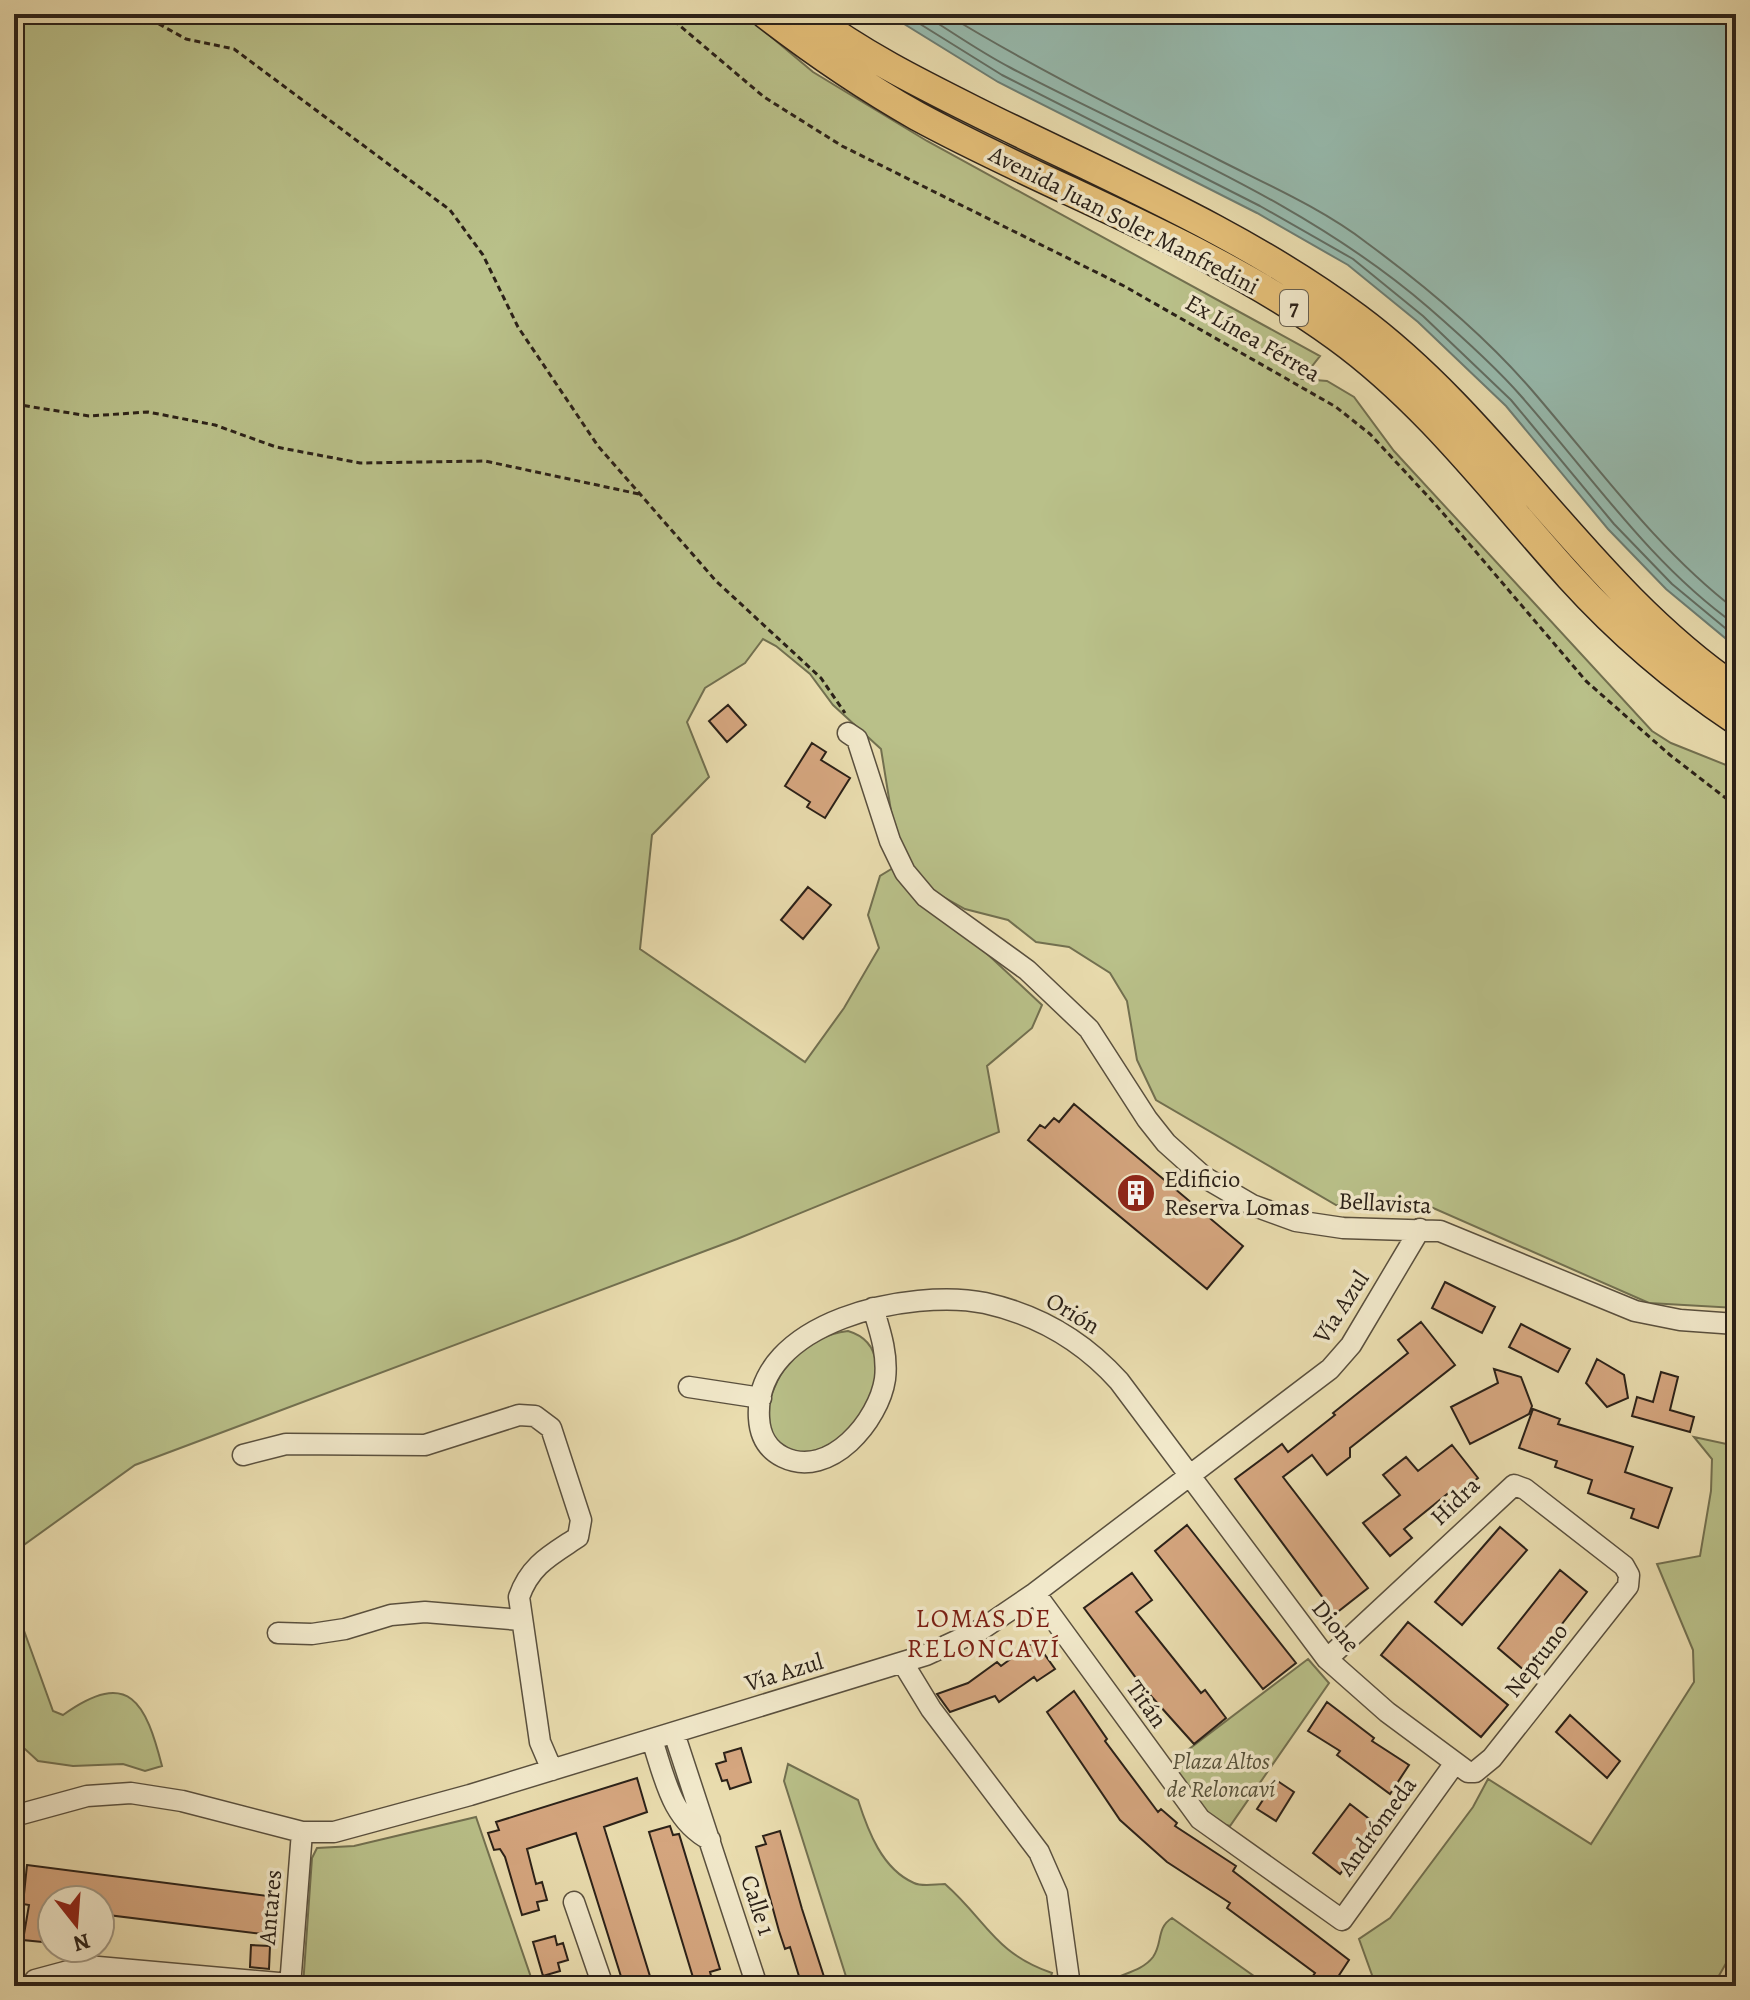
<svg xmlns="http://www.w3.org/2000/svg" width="1750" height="2000" font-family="Alegreya,serif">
	<rect width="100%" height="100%" fill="#e9dcae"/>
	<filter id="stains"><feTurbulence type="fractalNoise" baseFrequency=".0025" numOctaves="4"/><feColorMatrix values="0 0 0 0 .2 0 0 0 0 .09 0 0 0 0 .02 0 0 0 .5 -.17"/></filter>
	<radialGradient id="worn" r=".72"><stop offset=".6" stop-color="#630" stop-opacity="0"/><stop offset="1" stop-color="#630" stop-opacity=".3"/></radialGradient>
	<path fill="#b9c089" stroke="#727050" stroke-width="2" d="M 14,14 L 744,14 L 813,72 L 927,141 L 1320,356 L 1302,379 L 1327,381 L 1354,397 L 1394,451 L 1652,731 L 1671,743 L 1736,769 L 1736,1308 L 1649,1303 L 1431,1207 L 1336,1205 L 1156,1100 L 1137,1060 L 1127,1001 L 1110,973 L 1069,947 L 1036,942 L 1008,920 L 965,909 L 922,885 L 908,868 L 892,817 L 881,749 L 833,705 L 810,674 L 776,646 L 763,639 L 745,663 L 705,688 L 687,722 L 709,777 L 652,835 L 640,949 L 805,1062 L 844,1008 L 879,948 L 868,915 L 880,876 L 893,868 L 917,902 L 982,949 L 1042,1005 L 1032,1028 L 987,1066 L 999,1132 L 737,1239 L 135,1465 L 14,1552 Z
		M 848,1331 C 919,1352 841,1483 781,1445 C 754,1428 773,1380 790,1362 C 805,1346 826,1333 848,1331 Z
		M 1694,1437 L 1736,1446 L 1736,1946 L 1713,1986 L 1376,1986 L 1359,1939 L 1390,1918 L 1473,1807 L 1488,1779 L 1591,1844 L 1694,1682 L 1693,1650 L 1657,1564 L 1700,1556 L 1711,1491 L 1712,1459 Z
		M 14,1603 L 53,1711 L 63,1715 C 130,1667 146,1704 162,1766 L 145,1771 L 123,1764 L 73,1766 L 38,1761 L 25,1749 L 14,1752 Z
		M 1308,1659 L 1329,1683 L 1230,1826 L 1215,1822 L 1168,1765 Z
		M 788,1764 L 858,1800 C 868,1831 882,1869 914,1883 C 922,1887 936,1884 945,1884 C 987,1921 994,1953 1052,1973 L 1048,1986 L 849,1986 L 784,1781 Z
		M 476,1817 L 534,1986 L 303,1986 L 312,1858 L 317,1848 L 354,1846 Z
		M 1172,1918 L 1268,1986 L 1102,1986 C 1116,1974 1141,1973 1153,1957 C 1163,1943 1156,1928 1172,1918 Z"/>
	<path fill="#97bbaf" stroke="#6c7d73" stroke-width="2" d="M 888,14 L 1736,14 L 1736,647 L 1666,589 L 1608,529 L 1506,406 L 1418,322 L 1348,265 L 1257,213 L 998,82 Z"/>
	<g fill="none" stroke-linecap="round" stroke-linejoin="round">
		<path stroke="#616e64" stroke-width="2" d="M 904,14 L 1002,75 L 1260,206 L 1353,259 L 1423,316 L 1511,400 L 1614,524 L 1672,584 L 1736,637
			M 923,14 C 952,32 980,52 1011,68 C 1152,142 1307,202 1429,308 C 1460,335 1494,365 1521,396 C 1590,474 1650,564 1736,625
			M 946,14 C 1034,68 1126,113 1219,160 C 1268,185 1323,209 1367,243 C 1424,285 1483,334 1530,388 C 1596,464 1655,548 1736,610"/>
	</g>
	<path fill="#d5a67f" stroke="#2b2118" stroke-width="2" d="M 728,705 L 746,725 L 727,742 L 709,721 Z
		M 812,743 L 826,752 L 821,760 L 850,778 L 825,818 L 807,807 L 810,802 L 785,786 Z
		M 808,887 L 831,905 L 803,939 L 781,920 Z
		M 1074,1104 L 1243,1246 L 1207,1289 L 1028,1140 L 1040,1125 L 1045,1128 L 1054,1118 L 1059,1122 Z
		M 1445,1282 L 1495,1307 L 1482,1333 L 1432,1308 Z
		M 1421,1322 L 1455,1365 L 1350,1448 L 1350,1457 L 1327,1475 L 1312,1455 L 1283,1477 L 1368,1588 L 1335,1614 L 1235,1479 L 1282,1444 L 1288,1452 L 1335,1415 L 1333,1413 L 1408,1353 L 1398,1340 Z
		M 1521,1324 L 1570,1349 L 1558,1372 L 1509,1347 Z
		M 1597,1359 L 1624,1375 L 1628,1398 L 1607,1407 L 1586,1383 Z
		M 1494,1369 L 1521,1377 L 1532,1406 L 1529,1414 L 1470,1444 L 1451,1407 L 1498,1383 Z
		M 1661,1372 L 1678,1377 L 1670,1410 L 1694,1417 L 1690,1432 L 1632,1416 L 1637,1397 L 1653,1402 Z
		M 1533,1409 L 1560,1419 L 1558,1424 L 1633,1447 L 1625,1472 L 1672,1488 L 1658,1528 L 1631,1518 L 1634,1509 L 1588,1493 L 1592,1480 L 1555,1467 L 1557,1461 L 1519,1448 Z
		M 1452,1445 L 1478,1478 L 1455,1496 L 1451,1491 L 1404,1529 L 1412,1538 L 1390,1556 L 1363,1523 L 1400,1495 L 1383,1475 L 1406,1457 L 1418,1471 Z
		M 1187,1525 L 1296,1663 L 1263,1689 L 1155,1551 Z
		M 1500,1527 L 1527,1550 L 1462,1625 L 1435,1602 Z
		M 1560,1570 L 1587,1592 L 1525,1671 L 1498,1648 Z
		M 1132,1573 L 1152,1600 L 1136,1612 L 1201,1693 L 1205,1690 L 1226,1718 L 1194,1744 L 1142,1686 L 1084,1608 Z
		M 1408,1622 L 1508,1705 L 1481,1737 L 1381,1655 Z
		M 1035,1641 L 1055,1669 L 1037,1681 L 1034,1677 L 999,1702 L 995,1696 L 950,1712 L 937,1694 L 968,1683 L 997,1662 L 1001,1666 Z
		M 1074,1691 L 1107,1739 L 1105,1741 L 1158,1812 L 1161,1809 L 1177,1823 L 1175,1826 L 1236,1866 L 1233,1871 L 1349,1960 L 1332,1986 L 1312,1977 L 1315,1973 L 1227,1908 L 1230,1903 L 1167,1862 L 1120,1820 L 1047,1712 Z
		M 1327,1702 L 1374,1738 L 1372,1741 L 1409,1765 L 1390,1794 L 1337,1755 L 1340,1751 L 1308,1731 Z
		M 1570,1715 L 1620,1761 L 1607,1778 L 1556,1732 Z
		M 741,1748 L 751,1782 L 730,1789 L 727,1780 L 722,1781 L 716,1764 L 726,1761 L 724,1753 Z
		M 637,1778 L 647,1812 L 604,1827 L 653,1986 L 624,1986 L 576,1833 L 527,1849 L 536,1884 L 542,1882 L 547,1900 L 537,1902 L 539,1910 L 522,1915 L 505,1857 L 500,1849 L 494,1850 L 488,1833 L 499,1830 L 496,1822 Z
		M 1276,1780 L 1294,1792 L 1276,1821 L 1257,1809 Z
		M 1350,1804 L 1377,1825 L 1340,1874 L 1313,1853 Z
		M 670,1826 L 673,1835 L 679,1834 L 720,1969 L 710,1972 L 712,1979 L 695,1984 L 649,1832 Z
		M 780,1831 L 802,1909 L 827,1986 L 802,1986 L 790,1947 L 785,1949 L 779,1931 L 756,1847 L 766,1844 L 763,1836 Z
		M 27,1865 L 268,1896 L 263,1934 L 100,1914 L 100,1900 L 52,1900 L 52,1943 L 23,1940 L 29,1905 L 23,1904 Z
		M 555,1936 L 557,1945 L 563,1943 L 568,1960 L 558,1963 L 560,1971 L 543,1976 L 533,1942 Z
		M 251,1945 L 270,1946 L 269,1969 L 250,1967 Z"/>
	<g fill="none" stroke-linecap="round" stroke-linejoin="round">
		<g stroke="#5a503e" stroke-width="23">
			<path id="minor" d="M 848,733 L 857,739 L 890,841 L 905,872 L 926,897 L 1027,970 L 1089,1029 L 1147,1119 L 1166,1143 L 1204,1177 L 1252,1205 L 1296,1221 L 1343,1228 L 1440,1231 L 1635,1311 L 1680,1320 L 1736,1324
				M 873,1308 C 880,1331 888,1354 885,1379 C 879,1420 830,1480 783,1457 C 767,1449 760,1436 759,1418 C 753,1320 913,1288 985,1303 C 1039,1315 1083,1341 1119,1381 L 1327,1659 L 1387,1712 L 1468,1772 L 1475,1772 L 1492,1758 L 1628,1586 L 1629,1575 L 1624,1566 L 1525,1489 L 1514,1485 L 1327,1659
				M 689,1387 L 761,1398
				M 243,1455 L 286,1444 L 425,1445 L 519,1415 L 535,1416 L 551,1428 L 581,1520 L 578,1537 C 551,1555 530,1565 519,1597 L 540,1742 L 552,1770
				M 1035,1593 L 1200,1819 L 1342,1920 L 1455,1763
				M 278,1633 L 312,1634 L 345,1629 L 391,1615 L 425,1612 L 521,1620
				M 903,1663 L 931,1709 L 1039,1852 L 1057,1893 L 1070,1986
				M 674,1733 L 757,1986
				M 652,1740 C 665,1778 671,1819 710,1840
				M 14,1816 L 87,1796 L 131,1793 L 182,1801 L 302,1832 L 334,1832 L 470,1795 L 926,1655 L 982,1629 L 1035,1593 L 1330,1369 L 1351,1345 L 1420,1229
				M 574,1902 L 603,1986
				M 35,1980 L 87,1966 L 290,1984
				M 290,1986 L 302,1832"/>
		</g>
		<g stroke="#2b2118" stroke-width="31">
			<path id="highway" d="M 765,14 C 813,51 864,86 917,116 C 1055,191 1209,244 1337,337 C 1428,403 1496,495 1570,577 C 1619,631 1676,680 1736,720
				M 808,14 C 862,55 921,84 981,114 C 1106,176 1245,234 1357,318 C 1501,425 1588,588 1736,689"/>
		</g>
		<path stroke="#2b2118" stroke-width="3" stroke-dasharray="6 4" stroke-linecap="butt" d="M 141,14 L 186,39 L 234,49 L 450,210 L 483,255 L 518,327 L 598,446 L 716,581 L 821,678 L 845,713
			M 666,14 L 764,97 L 842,146 L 1124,286 L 1336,407 L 1370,434 L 1436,505 L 1586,681 L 1670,755 L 1736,806
			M 14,404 L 89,416 L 148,412 L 215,425 L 276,447 L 360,463 L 485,461 L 639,494"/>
		<use href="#minor" stroke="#f1e8ca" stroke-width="20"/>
		<use href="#highway" stroke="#e4be77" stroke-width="28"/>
	</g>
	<defs>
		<g id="building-disc" transform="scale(2)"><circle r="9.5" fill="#8f2418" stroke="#f1e8ca"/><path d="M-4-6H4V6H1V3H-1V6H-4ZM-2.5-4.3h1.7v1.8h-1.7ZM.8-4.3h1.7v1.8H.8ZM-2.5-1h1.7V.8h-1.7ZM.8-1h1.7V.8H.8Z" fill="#fff"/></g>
	</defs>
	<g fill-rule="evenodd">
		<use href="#building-disc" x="1136" y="1193"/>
	</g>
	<g text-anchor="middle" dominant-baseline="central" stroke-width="7" stroke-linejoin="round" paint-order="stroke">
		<rect fill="#f1e8ca" stroke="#665d4d" stroke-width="2" x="1280" y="290" width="28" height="36" rx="6"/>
		<g font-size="22" font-weight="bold" fill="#2b2118">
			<text x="1294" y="308">7</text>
		</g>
		<g font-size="24" fill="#2b2118" stroke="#f1e8ca">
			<text transform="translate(1124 220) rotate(27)">Avenida Juan Soler Manfredini</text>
			<text transform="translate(1253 338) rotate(30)">Ex Línea Férrea</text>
			<text transform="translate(1385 1203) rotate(3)">Bellavista</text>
			<text transform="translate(1341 1307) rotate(-57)">Vía Azul</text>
			<text transform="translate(1073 1313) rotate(31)">Orión</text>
			<text transform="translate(1455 1501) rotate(-44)">Hidra</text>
			<text transform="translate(1336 1626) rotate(50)">Dione</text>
			<text transform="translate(1536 1660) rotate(-52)">Neptuno</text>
			<text transform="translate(784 1672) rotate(-17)">Vía Azul</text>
			<text transform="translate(1147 1704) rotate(55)">Titán</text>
			<text transform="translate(1377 1826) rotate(-54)">Andrómeda</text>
			<text transform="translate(758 1905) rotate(72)">Calle 1</text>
			<text transform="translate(270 1907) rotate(-85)">Antares</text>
		</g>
		<g font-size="24" fill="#2b2118" stroke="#f1e8ca" text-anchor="start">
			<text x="1164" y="1179">Edificio<tspan x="1164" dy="28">Reserva Lomas</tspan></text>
		</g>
		<g font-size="24" font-style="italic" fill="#56513a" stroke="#f1e8ca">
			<text x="1221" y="1761">Plaza Altos<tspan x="1221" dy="28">de Reloncaví</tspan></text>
		</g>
		<g font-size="26" letter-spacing="2" fill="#7a1f14" stroke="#f1e8ca">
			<text x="984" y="1618">LOMAS DE<tspan x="984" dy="30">RELONCAVÍ</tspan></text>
		</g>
	</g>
	<rect width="1750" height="2000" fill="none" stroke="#e9dcae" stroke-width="48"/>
	<rect x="16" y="16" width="1718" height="1968" fill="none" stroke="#2b2118" stroke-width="4"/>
	<rect x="24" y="24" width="1702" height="1952" fill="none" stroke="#2b2118" stroke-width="2"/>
	<g transform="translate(76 1924) rotate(163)"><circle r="38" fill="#f1e8ca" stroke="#a29883" stroke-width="2"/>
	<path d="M0-6L14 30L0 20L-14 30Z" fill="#8f2418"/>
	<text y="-12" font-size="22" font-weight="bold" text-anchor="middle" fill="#2b2118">N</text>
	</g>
	<rect width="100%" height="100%" filter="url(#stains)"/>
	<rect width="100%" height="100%" fill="url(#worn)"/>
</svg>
